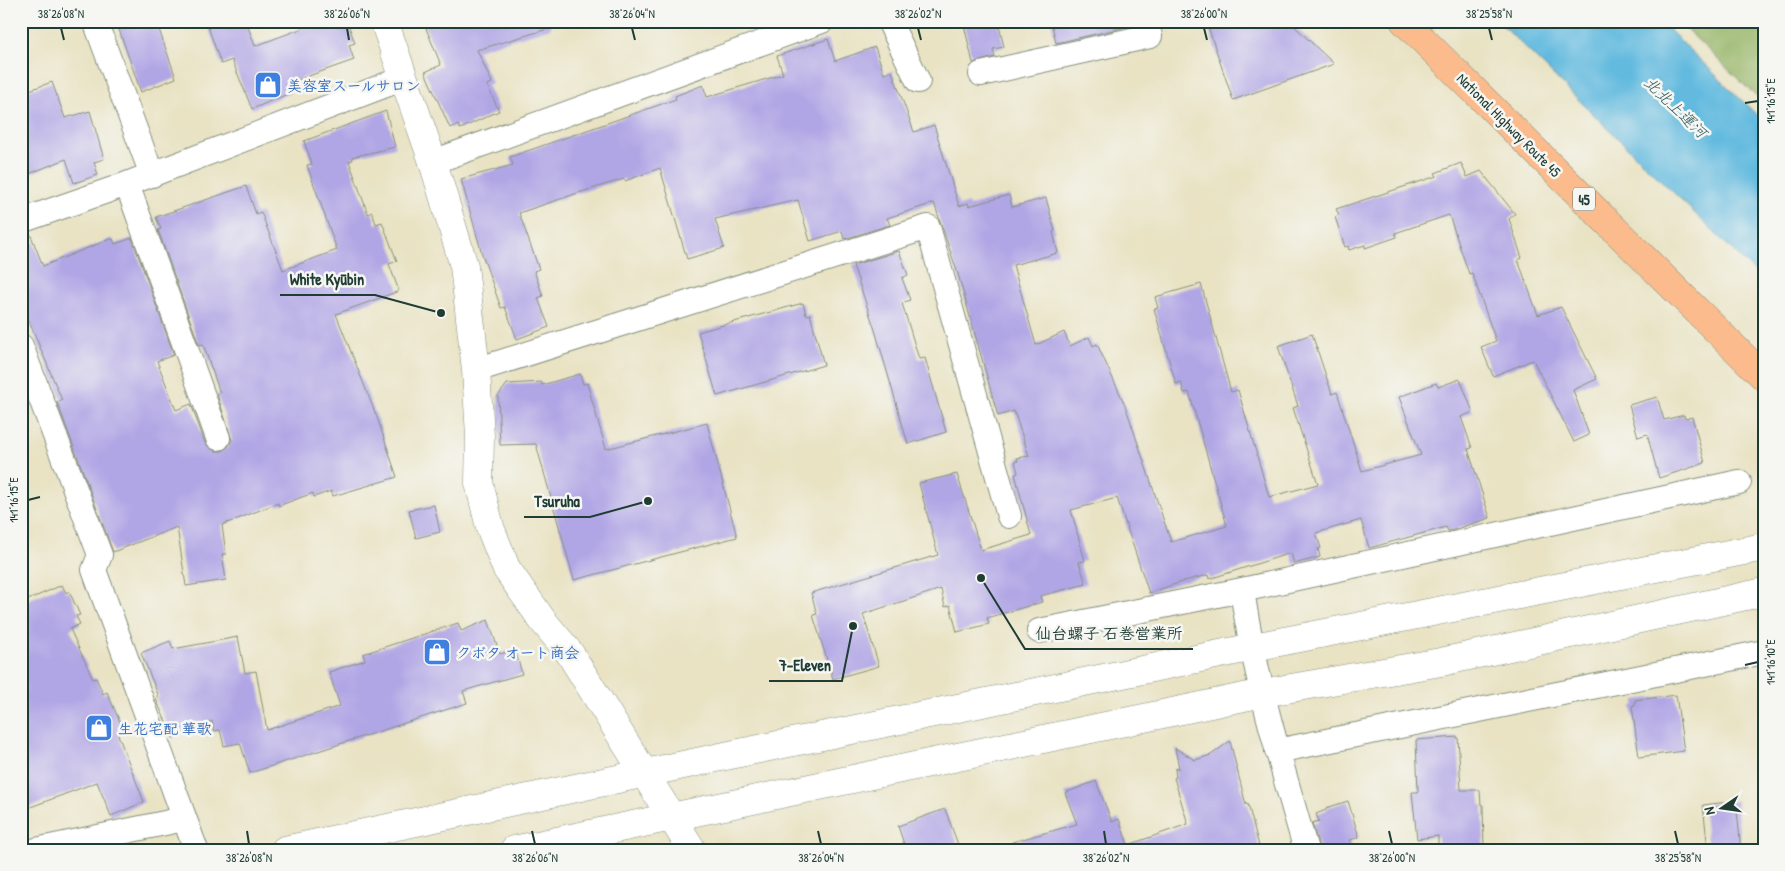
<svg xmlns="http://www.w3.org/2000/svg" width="1785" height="871" font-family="'Patrick Hand','Klee One',sans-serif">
	<rect width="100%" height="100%" fill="#f6f6f2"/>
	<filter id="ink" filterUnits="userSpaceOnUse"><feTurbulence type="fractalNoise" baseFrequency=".02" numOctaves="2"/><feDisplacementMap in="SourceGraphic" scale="10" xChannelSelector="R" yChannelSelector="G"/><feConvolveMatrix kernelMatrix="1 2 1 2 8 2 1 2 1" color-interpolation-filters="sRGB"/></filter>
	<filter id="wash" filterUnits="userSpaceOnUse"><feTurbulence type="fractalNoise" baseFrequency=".0096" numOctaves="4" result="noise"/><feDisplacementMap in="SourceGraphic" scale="20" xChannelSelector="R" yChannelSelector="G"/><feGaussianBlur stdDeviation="1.12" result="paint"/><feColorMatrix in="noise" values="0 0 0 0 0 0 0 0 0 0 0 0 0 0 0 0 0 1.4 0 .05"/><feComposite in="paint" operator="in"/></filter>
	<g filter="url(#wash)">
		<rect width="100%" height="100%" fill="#e9e3c4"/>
		<path fill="#97b568" stroke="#5b794e" d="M 1678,21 L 1764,21 L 1764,104 Z"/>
		<path fill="#62badf" stroke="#407c8a" d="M 1498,21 L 1660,21 L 1764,122 L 1764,281 Z"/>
		<g id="blocks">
			<path fill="#b1a6e5" d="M 116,21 L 156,21 L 176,78 L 141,92 Z
				M 206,21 L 246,21 L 255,46 L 322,21 L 347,21 L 355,43 L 349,45 L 354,60 L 286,84 L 290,93 L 252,109 L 232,60 L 221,64 Z
				M 423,21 L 551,21 L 551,28 L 477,50 L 492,83 L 487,85 L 499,111 L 460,129 L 458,125 L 450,128 L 425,72 L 441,65 Z
				M 963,21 L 998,21 L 1004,47 L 993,49 L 995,57 L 973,63 Z
				M 1051,21 L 1130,21 L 1130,26 L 1056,43 Z
				M 1206,21 L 1289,21 L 1334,64 L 1233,100 Z
				M 828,39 L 835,61 L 875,47 L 884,74 L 892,71 L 914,132 L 934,125 L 959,206 L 968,203 L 969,206 L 1009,195 L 1012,207 L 1046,198 L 1055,231 L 1053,232 L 1058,253 L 1013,265 L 1036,345 L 1064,332 L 1070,346 L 1089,337 L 1093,346 L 1097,344 L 1125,405 L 1171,542 L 1227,526 L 1189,392 L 1184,393 L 1181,382 L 1176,384 L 1154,309 L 1158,308 L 1155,297 L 1201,284 L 1231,392 L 1238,390 L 1269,497 L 1318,484 L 1293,408 L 1298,406 L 1278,346 L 1312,334 L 1332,394 L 1337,392 L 1362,471 L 1421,455 L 1399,397 L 1436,383 L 1438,387 L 1460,379 L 1473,412 L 1461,417 L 1472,448 L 1468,449 L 1490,518 L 1450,531 L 1448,531 L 1446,527 L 1369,548 L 1361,520 L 1316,533 L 1321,548 L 1318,549 L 1320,557 L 1294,564 L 1291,553 L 1209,579 L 1208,575 L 1184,581 L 1149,593 L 1117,498 L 1071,510 L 1085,561 L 1079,562 L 1086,584 L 1040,596 L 1042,602 L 987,618 L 989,624 L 957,632 L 950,605 L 945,607 L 941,589 L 863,614 L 879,666 L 833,679 L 813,615 L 817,614 L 811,593 L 938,555 L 919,483 L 957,474 L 981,550 L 1031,535 L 1015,474 L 1018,473 L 1015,461 L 1018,461 L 1017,458 L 1029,456 L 1014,411 L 998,416 L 958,274 L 934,203 L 887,218 L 890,225 L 844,239 L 842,231 L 810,241 L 798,200 L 715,219 L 724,248 L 687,259 L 660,168 L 625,181 L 624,179 L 578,193 L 519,213 L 539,269 L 534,271 L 543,296 L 538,298 L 549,327 L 517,339 L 505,307 L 501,308 L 482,254 L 461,179 L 513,165 L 510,157 L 676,99 L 675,96 L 703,85 L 707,97 L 783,74 L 777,56 Z
				M 52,82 L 65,118 L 90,111 L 104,159 L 94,162 L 98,175 L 74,183 L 66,159 L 21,177 L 21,93 Z
				M 386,111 L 395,147 L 352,157 L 353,160 L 349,161 L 368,214 L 372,212 L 376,224 L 382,222 L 397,261 L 389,264 L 399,291 L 336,314 L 378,420 L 397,477 L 333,496 L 331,491 L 314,497 L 313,493 L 278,506 L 278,503 L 222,525 L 226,554 L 222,554 L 226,580 L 186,586 L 177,527 L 113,552 L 57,402 L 62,400 L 21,302 L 21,234 L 30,233 L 43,266 L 110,239 L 113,239 L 115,244 L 132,238 L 174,355 L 157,361 L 176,410 L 191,404 L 205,443 L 215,451 L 222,451 L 228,447 L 232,440 L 217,394 L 220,393 L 203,344 L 199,345 L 158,230 L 161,229 L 156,217 L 246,186 L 256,214 L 261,212 L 283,270 L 337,250 L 307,165 L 312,164 L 304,141 Z
				M 1461,163 L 1467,177 L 1481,171 L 1515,214 L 1509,219 L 1522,258 L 1518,260 L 1538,315 L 1561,307 L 1597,379 L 1573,390 L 1589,435 L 1574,442 L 1533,360 L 1493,376 L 1481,347 L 1496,341 L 1472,273 L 1469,274 L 1449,215 L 1395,233 L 1397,237 L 1365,248 L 1365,245 L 1349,250 L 1348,246 L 1345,247 L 1335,217 L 1339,215 L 1336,209 L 1437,176 L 1435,173 Z
				M 899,251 L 908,275 L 902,278 L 910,300 L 902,303 L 919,359 L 925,358 L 946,432 L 908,444 L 875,330 L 853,265 Z
				M 803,303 L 806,315 L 810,314 L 824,365 L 717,396 L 698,332 Z
				M 580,374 L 583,384 L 587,383 L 606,449 L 707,423 L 737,537 L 574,580 L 536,444 L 500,445 L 498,396 L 507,384 L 541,382 L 542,385 Z
				M 1657,397 L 1664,420 L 1684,415 L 1685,419 L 1692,417 L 1705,463 L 1659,478 L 1647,434 L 1638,437 L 1629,405 Z
				M 434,505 L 440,532 L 416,538 L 409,510 Z
				M 62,585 L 66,593 L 69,591 L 80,615 L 76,616 L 80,624 L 70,629 L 93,679 L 96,678 L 103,694 L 107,692 L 123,729 L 117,732 L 144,802 L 111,816 L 97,782 L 28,808 L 21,789 L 21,603 Z
				M 488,620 L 500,654 L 515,649 L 522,674 L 463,691 L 467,703 L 250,773 L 240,743 L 224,746 L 220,730 L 214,731 L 212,721 L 173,738 L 156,699 L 159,697 L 141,653 L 170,641 L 173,649 L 238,637 L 245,673 L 256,671 L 267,730 L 340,706 L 329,672 L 365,660 L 363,654 L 458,623 L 461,631 Z
				M 1676,695 L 1684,751 L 1639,757 L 1632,706 L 1635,705 L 1635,700 Z
				M 1458,737 L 1461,790 L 1480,790 L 1481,805 L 1483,805 L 1484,850 L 1438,850 L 1438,836 L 1417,839 L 1412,792 L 1418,792 L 1416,740 Z
				M 1230,741 L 1246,805 L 1248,804 L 1260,850 L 1013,850 L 1012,842 L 1077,824 L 1065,793 L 1096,781 L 1112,822 L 1119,819 L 1128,845 L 1188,824 L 1174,778 L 1176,777 L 1175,769 L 1179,768 L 1175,748 L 1195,760 L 1211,755 Z
				M 1348,801 L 1359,837 L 1350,840 L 1353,850 L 1320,850 L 1312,823 L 1319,821 L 1316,814 L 1326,810 L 1326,808 Z
				M 1736,801 L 1741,850 L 1708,850 L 1703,805 Z
				M 945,809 L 960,850 L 906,850 L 898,826 Z"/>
		</g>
	</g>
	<g filter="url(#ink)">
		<use href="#blocks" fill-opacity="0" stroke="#84907c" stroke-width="1"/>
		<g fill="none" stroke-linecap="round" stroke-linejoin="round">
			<g stroke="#84907c" stroke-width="26">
				<path id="minor" d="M 95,21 L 152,175
					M 889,21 L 918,81
					M 981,74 L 1150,36 L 1146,21
					M 433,162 L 822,21
					M 127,184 L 218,438
					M 21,221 L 127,184 L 404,78
					M 21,346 L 100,555 L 94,570 L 196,850
					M 476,370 L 928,227 L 1009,516
					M 1039,631 L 1242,590
					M 1277,751 L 1764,652
					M 36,850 L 184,819
					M 1306,850 C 1281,764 1255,678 1242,590 L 1739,482"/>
			</g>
			<g stroke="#84907c" stroke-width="29">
				<path id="tertiary" d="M 384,21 L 433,162 L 464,266 L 476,370 L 480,436 L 479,483 L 490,527 L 506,568 L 543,621 L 569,652 L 692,850
					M 285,850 L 730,755 L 1254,647 L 1764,547
					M 514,850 L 1263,693 L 1441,662 L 1764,592"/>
			</g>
			<g stroke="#84907c" stroke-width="29">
				<path id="trunk" d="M 1404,21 L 1764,377"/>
			</g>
			<use href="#minor" stroke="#fff" stroke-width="24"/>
			<use href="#tertiary" stroke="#fff" stroke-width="28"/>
			<use href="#trunk" stroke="#fbbb8d" stroke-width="28"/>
		</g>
	</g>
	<path fill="none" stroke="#1f3d34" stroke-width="2" d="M 61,28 L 64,40M 347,28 L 349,40M 632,28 L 635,40M 918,28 L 921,40M 1204,28 L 1207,40M 1489,28 L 1492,40M 1745,103 L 1758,101M 28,500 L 40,497M 1745,665 L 1758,662M 247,831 L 249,844M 532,831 L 535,844M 818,831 L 821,844M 1104,831 L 1106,844M 1389,831 L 1392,844M 1675,831 L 1678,844"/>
	<defs>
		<g id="shop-square" transform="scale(1.4375)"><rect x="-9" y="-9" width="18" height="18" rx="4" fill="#3f7fe0" stroke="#f6f6f2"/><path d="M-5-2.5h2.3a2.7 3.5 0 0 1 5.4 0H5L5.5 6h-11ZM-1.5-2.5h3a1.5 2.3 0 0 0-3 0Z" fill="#fff"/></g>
	</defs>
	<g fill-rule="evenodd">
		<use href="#shop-square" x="268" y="85"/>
		<use href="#shop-square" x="437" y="652"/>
		<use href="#shop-square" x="99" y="728"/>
	</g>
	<g text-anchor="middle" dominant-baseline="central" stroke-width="5" stroke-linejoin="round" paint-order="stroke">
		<rect fill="#f6f6f2" stroke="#60746d" stroke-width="1" x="1573" y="187.5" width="22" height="23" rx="4"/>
		<g font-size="14" font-weight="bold" fill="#1f3d34">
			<text x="1584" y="199">45</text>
		</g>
		<g font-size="15" font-weight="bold" fill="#366cbe" stroke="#f6f6f2" text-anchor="start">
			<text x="287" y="85">美容室スールサロン</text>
			<text x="456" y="652">クボタ オート商会</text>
			<text x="118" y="728">生花宅配 華歌</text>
		</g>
		<g font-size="15" fill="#1f3d34" stroke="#f6f6f2">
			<text transform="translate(1509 125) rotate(45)">National Highway Route 45</text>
		</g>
		<g font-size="16" font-style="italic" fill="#305c5f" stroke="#f6f6f2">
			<text transform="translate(1676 107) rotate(44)">北北上運河</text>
		</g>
	</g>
	<path fill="none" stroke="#1f3d34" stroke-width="2" d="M441 313L375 295H280M648 501L590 517H524M981 578L1025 649H1193M853 626L842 681H769"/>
	<g fill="#1f3d34" stroke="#f6f6f2" stroke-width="2">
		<circle cx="441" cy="313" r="5"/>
		<circle cx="648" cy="501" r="5"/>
		<circle cx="981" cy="578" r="5"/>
		<circle cx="853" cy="626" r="5"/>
	</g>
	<g font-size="16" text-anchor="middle" font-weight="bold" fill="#1f3d34" stroke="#f6f6f2" stroke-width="5" stroke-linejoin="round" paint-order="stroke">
		<text x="327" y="285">White Kyūbin</text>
		<text x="557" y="507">Tsuruha</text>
		<text x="1109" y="639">仙台螺子 石巻営業所</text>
		<text x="805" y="671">7-Eleven</text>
	</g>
	<rect width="1785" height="871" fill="none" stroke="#f6f6f2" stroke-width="55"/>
	<g transform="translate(1722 808) rotate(257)" stroke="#f6f6f2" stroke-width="4" paint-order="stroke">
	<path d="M0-4L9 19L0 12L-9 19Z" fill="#1f3d34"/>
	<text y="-8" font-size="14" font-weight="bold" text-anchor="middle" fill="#1f3d34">N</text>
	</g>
	<rect x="28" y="28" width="1730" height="816" fill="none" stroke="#1f3d34" stroke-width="2"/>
	<g font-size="12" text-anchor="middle" fill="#1f3d34">
		<text x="61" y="18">38°26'08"N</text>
		<text x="347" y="18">38°26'06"N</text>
		<text x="632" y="18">38°26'04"N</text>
		<text x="918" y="18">38°26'02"N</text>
		<text x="1204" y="18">38°26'00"N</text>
		<text x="1489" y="18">38°25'58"N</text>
		<text transform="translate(1771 101) rotate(-90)" y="4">141°16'15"E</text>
		<text transform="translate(14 500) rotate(-90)" y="4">141°16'15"E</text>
		<text transform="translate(1771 662) rotate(-90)" y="4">141°16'10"E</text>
		<text x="249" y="862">38°26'08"N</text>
		<text x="535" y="862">38°26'06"N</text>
		<text x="821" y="862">38°26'04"N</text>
		<text x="1106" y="862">38°26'02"N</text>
		<text x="1392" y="862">38°26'00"N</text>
		<text x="1678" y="862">38°25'58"N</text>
	</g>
</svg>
